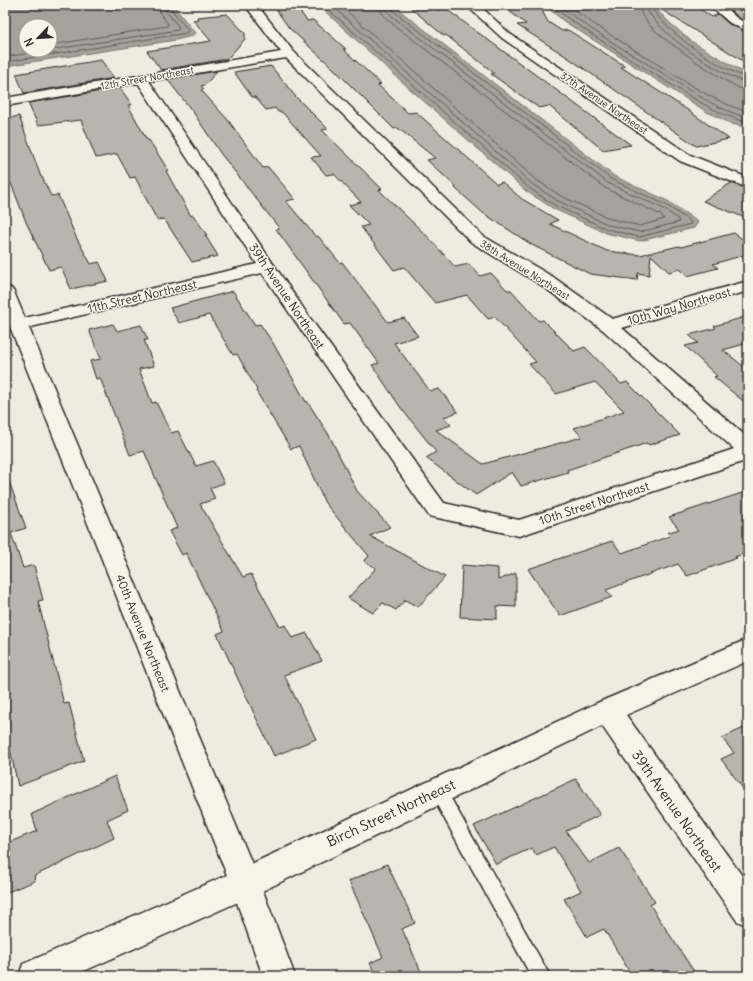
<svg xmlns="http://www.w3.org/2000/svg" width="753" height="981" font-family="Delius,sans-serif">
	<rect width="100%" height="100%" fill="#efebe0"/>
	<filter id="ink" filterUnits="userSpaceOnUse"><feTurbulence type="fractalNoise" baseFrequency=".025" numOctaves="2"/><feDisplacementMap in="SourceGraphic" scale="8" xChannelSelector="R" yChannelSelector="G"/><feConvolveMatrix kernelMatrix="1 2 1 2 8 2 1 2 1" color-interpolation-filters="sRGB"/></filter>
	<g filter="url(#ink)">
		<path fill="#a4a29a" stroke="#74726e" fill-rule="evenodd" d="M 5,5 L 173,5 L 195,33 L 192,36 L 176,40 L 5,66 ZM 26,26 L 50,26 L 50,50 L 26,50 Z
			M 318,5 L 394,5 L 399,10 L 614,176 L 668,201 L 698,222 L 694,228 L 640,241 L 606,233 L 554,209 L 526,191 L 410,89 Z
			M 544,5 L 652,5 L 671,24 L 691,41 L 748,75 L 748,128 L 732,124 L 707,112 L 565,22 Z"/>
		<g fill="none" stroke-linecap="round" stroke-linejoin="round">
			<path stroke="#5b5b57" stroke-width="1" d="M 323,5 L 529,188 L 556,206 L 607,229 L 639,237 L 691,224 L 690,221 L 666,205 L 611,179 L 396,13 L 392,9 L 392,5
				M 331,5 L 532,184 L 558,201 L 609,225 L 640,232 L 679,222 L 678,219 L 664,209 L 608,183 L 393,17 L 387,10 L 387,5
				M 340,5 L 535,179 L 561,196 L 611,219 L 640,226 L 664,219 L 661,215 L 605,188 L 389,21 L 382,13 L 381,5
				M 550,5 C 586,32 624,55 662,79 C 690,96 716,114 748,123
				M 558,5 C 592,31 628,52 664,74 C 691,91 716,109 748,118
				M 568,5 C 596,27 627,45 657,64 C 686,82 714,102 748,112
				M 638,5 L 642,15 L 651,27 L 665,39 L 698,63 L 728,82 L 739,88 L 748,89
				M 644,5 C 658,34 718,74 748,83
				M 650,5 C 663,31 720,69 748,78
				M 50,45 L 167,26 L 168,24 L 160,13 L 159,5
				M 5,57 L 178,30 L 179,27 L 166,11 L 165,5
				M 5,62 L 187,33 L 188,30 L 171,9 L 170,5"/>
		</g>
		<path fill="#b8b5ae" stroke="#2b2b2b" d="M 432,5 L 438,10 L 446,9 L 631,145 L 603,150 L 549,106 L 539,108 L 491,74 L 494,73 L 446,35 L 444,36 L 411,8 Z
			M 501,5 L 539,5 L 548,22 L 562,31 L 568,30 L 625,66 L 621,67 L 694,114 L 693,114 L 729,139 L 696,146 L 567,57 L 517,25 L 526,24 Z
			M 654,5 L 694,5 L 712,17 L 718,14 L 729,24 L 748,33 L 748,64 Z
			M 739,5 L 748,5 L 748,22 L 739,18 L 729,9 Z
			M 296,6 L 307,21 L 313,20 L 346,49 L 343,49 L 381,84 L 378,85 L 408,113 L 416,112 L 497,184 L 502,182 L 522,199 L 558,220 L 550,224 L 607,251 L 640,255 L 679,246 L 681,247 L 734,233 L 748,243 L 748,254 L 713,264 L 718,268 L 687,276 L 680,269 L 669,272 L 651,255 L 649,275 L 638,273 L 637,280 L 590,274 L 532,245 L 483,213 L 455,188 L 456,187 L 427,160 L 435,158 L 398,128 L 394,129 L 333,68 L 289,28 L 275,8 Z
			M 227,14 L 245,33 L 245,39 L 227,59 L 161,70 L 147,51 L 211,41 L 193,20 L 198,19 L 197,17 Z
			M 101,60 L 114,78 L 24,93 L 16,74 Z
			M 271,66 L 295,96 L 328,129 L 322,130 L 382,189 L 379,190 L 429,238 L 455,267 L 469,264 L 480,276 L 491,273 L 507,290 L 511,290 L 539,321 L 543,320 L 574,351 L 585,347 L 621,384 L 627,382 L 680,435 L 649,445 L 647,443 L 567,470 L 568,472 L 521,486 L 512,472 L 476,495 L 426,458 L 436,452 L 401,408 L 372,365 L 379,363 L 350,323 L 344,324 L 276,229 L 279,228 L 221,154 L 193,112 L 167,79 L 217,71 L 205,85 L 201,86 L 204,89 L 201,90 L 228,120 L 263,168 L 268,167 L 295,199 L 286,201 L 316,237 L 318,236 L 340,263 L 342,262 L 388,322 L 404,318 L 418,336 L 394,343 L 430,391 L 439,389 L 458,412 L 444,417 L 451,425 L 436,430 L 483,464 L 582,437 L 574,428 L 624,411 L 595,382 L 556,394 L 529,364 L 536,362 L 495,317 L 488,319 L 467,295 L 435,303 L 404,267 L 394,270 L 361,227 L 369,225 L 349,205 L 361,202 L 334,174 L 326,175 L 311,157 L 321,156 L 282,112 L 278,112 L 275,108 L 266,110 L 255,97 L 252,97 L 234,72 Z
			M 120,88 L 132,105 L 128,105 L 147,140 L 149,140 L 168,170 L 166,171 L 172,182 L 191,216 L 193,215 L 207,235 L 205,235 L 218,256 L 192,262 L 164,219 L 157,220 L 135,177 L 130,178 L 117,154 L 96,158 L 81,120 L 38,125 L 28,103 Z
			M 19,116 L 41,177 L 42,177 L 51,196 L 58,195 L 76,237 L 91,264 L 99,262 L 108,281 L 71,289 L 61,267 L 49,270 L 26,222 L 9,178 L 5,179 L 5,119 Z
			M 731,183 L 748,189 L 748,219 L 703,201 Z
			M 233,291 L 255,325 L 260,324 L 273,343 L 306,402 L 307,401 L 329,435 L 357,491 L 390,527 L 370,536 L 445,577 L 418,607 L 405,600 L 396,610 L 383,603 L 373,613 L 348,598 L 376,568 L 364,561 L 369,556 L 325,503 L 299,446 L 291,449 L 256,391 L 257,390 L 237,354 L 233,355 L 209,315 L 179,323 L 170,308 Z
			M 748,316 L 748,343 L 723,350 L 748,370 L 748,405 L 714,377 L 717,376 L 685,346 L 698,343 L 689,335 L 716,328 L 714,326 Z
			M 113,324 L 117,331 L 141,325 L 148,340 L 144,340 L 154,366 L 139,369 L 152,403 L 156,402 L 171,433 L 178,431 L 196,466 L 213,461 L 224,483 L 210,488 L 215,499 L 200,504 L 243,577 L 251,574 L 280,627 L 285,625 L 292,638 L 307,633 L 322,661 L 284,675 L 316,739 L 274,756 L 217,634 L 224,631 L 186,553 L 182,555 L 169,531 L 177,528 L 144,451 L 130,455 L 100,378 L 96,379 L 90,361 L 101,359 L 89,330 Z
			M 5,476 L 7,476 L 26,528 L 11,533 L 23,568 L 34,565 L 43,600 L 38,601 L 64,704 L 69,703 L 84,761 L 18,786 L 5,726 Z
			M 748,491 L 748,552 L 735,557 L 737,558 L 687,576 L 678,564 L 606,590 L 612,597 L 560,616 L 528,569 L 612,541 L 622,553 L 670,536 L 667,533 L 679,529 L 669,517 Z
			M 462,565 L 498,568 L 498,580 L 516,573 L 516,607 L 497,606 L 497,619 L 460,617 Z
			M 748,726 L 748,795 L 721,759 L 734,753 L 722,738 Z
			M 115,776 L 128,810 L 107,820 L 114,838 L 34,876 L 35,881 L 5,893 L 5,844 L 37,831 L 32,814 Z
			M 576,779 L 600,815 L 566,831 L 589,863 L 619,848 L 655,902 L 650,905 L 697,976 L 632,976 L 604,929 L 587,937 L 564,899 L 581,891 L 554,847 L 536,855 L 532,848 L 496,864 L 474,826 Z
			M 387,864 L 415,923 L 402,929 L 423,976 L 376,976 L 370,963 L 383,957 L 349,881 Z"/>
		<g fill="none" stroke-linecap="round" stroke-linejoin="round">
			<g stroke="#2b2b2b" stroke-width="3">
				<path id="lane" d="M 438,784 L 444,786 L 550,976 L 531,976 L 432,796 L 430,791 L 432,786 Z"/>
			</g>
			<g stroke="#2b2b2b" stroke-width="3">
				<path id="street" d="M 245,5 L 257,5 L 293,51 L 483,236 L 553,277 L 612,319 L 748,281 L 748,291 L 622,328 L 748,438 L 748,460 L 519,536 L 429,516 L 262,273 L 18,330 L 12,329 L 9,325 L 12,321 L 257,264 L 138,83 L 5,106 L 5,98 L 281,52 ZM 286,58 L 471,242 L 541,285 L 603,330 L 734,449 L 519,520 L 444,503 L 310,318 L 149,81 Z
					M 466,5 L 479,5 L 510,34 L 690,155 L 748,178 L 748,188 L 680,161 L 502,38 Z
					M 709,5 L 722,5 L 738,19 L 748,24 L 748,32 L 730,23 Z
					M 748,639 L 748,661 L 626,715 L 748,884 L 748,926 L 737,921 L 602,726 L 256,894 L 73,976 L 19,976 L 23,964 L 234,872 L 597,703 Z"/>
			</g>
			<g stroke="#2b2b2b" stroke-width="3">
				<path id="secondary" d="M 5,287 L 11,288 L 14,292 L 260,883 L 295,976 L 263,976 L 230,883 L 5,314 Z"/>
			</g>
			<use href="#lane" fill="#f7f3e8" fill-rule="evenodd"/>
			<use href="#street" fill="#f7f3e8" fill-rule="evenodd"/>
			<use href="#secondary" fill="#f7f3e8" fill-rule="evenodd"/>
		</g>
	</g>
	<g text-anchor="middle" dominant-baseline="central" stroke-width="3" stroke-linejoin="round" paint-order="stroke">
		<g font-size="10" fill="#2b2b2b" stroke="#f7f3e8">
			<text transform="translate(147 78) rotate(-10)">12th Street Northeast</text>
			<text transform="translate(604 103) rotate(34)">37th Avenue Northeast</text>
			<text transform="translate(525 270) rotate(32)">38th Avenue Northeast</text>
		</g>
		<g font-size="12" fill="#2b2b2b" stroke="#f7f3e8">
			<text transform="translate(142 296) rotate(-13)">11th Street Northeast</text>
			<text transform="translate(287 296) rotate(56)">39th Avenue Northeast</text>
			<text transform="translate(679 306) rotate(-16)">10th Way Northeast</text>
			<text transform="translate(594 503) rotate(-18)">10th Street Northeast</text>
			<text transform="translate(143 633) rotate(68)">40th Avenue Northeast</text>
		</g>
		<g font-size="14" fill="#2b2b2b" stroke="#f7f3e8">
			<text transform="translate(677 811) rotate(55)">39th Avenue Northeast</text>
			<text transform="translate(391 813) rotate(-25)">Birch Street Northeast</text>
		</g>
	</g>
	<rect width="753" height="981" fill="none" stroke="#f7f3e8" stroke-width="20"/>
	<rect x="10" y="10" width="733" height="961" fill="none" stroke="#2b2b2b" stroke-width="1.5" filter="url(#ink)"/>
	<g transform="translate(38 38) rotate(245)"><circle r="19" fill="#f7f3e8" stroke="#a5a39c"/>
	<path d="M0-3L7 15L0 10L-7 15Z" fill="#2b2b2b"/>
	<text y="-6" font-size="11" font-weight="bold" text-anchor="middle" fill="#2b2b2b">N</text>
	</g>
</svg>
